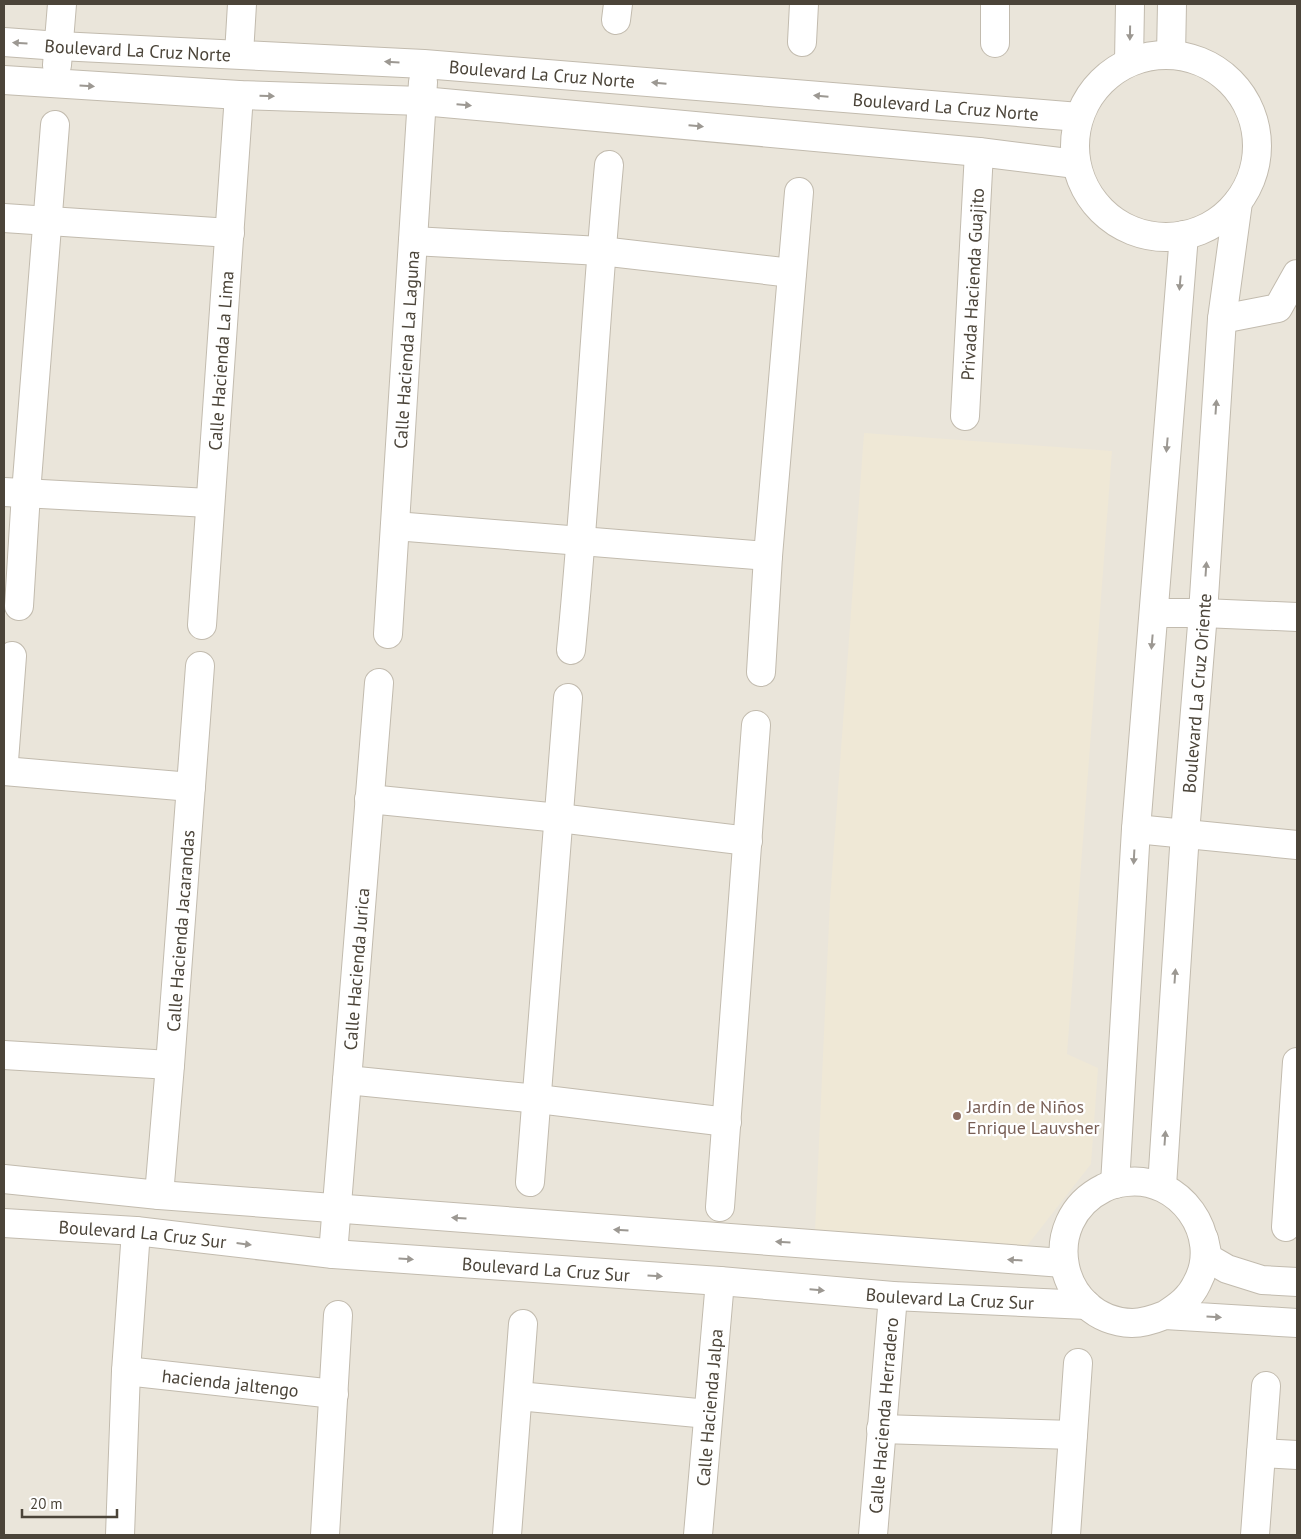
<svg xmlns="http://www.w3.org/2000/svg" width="1301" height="1539" font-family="'PT Sans',sans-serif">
	<rect width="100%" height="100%" fill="#f6f3ec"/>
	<path fill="#eae5da" d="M 4,4 L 1297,4 L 1297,1535 L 4,1535 Z"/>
	<path fill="#efe8d6" d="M 864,433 L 1112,451 L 1067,1054 L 1098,1068 L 1091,1164 L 1026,1247 L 815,1231 L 830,901 Z"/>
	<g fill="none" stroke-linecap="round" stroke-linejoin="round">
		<g stroke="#c2bbae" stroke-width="30">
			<g id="minor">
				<path d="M 616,20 L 618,4"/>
				<path id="s1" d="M 4,42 L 59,46 L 424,64 L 1079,117"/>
				<path d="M 802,42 L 804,4"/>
				<path d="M 995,43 L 995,4"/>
				<path d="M 239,54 L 242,4"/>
				<path d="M 1171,55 L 1172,4"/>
				<circle cx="1166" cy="146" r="91"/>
				<path d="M 1129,62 L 1130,4"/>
				<path d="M 57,65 L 62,4"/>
				<path d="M 4,80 L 239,95 L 422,101 L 979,152 L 1076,164"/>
				<path d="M 4,218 L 230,233"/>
				<path d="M 413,241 L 601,251 L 792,273"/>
				<path d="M 1222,319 L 1278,308 L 1297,274"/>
				<path id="s2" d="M 965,416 L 979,152"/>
				<path d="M 4,492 L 209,503"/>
				<path d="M 395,526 L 768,556"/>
				<path d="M 19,606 L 26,493 L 55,125"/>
				<path d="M 1154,613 L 1203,613 L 1297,617"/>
				<path id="s3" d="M 202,625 L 239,95"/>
				<path id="s4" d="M 388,634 L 423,82"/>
				<path d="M 571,650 C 587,489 594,326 609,165"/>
				<path d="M 761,672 L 768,556 L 799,192"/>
				<path d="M 4,761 L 12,656"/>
				<path d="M 4,771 L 191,787"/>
				<path d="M 369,799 L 559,818 L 748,841"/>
				<path d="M 1136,829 L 1297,845"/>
				<path d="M 4,1055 L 170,1065"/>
				<path d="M 347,1080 L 538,1099 L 727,1122"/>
				<path d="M 4,1179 L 159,1195 L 1063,1263"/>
				<path d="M 530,1182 L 568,698"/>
				<path d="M 1115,1184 L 1136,829 L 1184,235"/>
				<path id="s5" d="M 1162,1186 L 1185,833 L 1203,613 L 1222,319 L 1238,202"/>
				<path id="s6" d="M 159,1195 L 170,1065 L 200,666"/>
				<path d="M 720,1207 L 756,725"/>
				<path id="s7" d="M 4,1223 L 136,1231 L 333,1254 L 720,1281 L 893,1296 L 1087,1305"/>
				<path d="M 1286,1227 L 1297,1062"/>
				<path d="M 1204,1239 L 1208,1258 L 1227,1269 L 1262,1280 L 1297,1282"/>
				<path id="s8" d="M 333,1254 L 379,683"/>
				<path d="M 1165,1315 C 1179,1306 1190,1298 1197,1283 C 1223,1235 1179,1175 1126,1182 C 1118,1183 1111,1184 1104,1188 C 1037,1221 1058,1320 1132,1323 C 1144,1323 1155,1319 1165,1315 L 1297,1323"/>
				<path id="s9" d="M 126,1371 L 334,1394"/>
				<path d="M 518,1396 L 708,1414"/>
				<path d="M 881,1429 L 1073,1435"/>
				<path d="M 1261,1453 L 1297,1455"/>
				<path d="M 120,1535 L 126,1371 L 136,1231"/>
				<path d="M 325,1535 L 338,1315"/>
				<path d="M 507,1535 L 523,1324"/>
				<path id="s10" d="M 698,1535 L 720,1281"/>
				<path id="s11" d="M 873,1535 L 893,1296"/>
				<path d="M 1066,1535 L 1078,1363"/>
				<path d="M 1255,1535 L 1266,1386"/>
			</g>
		</g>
		<use href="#minor" stroke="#fff" stroke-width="28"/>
	</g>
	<defs><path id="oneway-solid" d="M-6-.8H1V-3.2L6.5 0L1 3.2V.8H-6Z" transform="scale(1.25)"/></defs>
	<g fill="#9c9892">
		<use href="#oneway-solid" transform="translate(1130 33) rotate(91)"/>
		<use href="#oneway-solid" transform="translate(20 43) rotate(-176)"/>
		<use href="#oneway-solid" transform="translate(392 62) rotate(-177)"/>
		<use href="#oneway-solid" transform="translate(659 83) rotate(-175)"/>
		<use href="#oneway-solid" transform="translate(87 86) rotate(4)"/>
		<use href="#oneway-solid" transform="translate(267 96) rotate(2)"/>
		<use href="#oneway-solid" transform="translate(821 96) rotate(-175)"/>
		<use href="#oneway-solid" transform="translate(464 105) rotate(5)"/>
		<use href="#oneway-solid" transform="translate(696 126) rotate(5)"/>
		<use href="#oneway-solid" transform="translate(1180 283) rotate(95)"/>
		<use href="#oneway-solid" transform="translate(1216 407) rotate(-86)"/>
		<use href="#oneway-solid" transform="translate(1167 445) rotate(95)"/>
		<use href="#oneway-solid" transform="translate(1206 569) rotate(-86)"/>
		<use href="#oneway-solid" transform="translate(1152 642) rotate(95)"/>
		<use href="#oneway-solid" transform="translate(1134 857) rotate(93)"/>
		<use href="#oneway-solid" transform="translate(1175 976) rotate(-86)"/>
		<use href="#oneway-solid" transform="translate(1165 1138) rotate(-86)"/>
		<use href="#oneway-solid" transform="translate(459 1218) rotate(-176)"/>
		<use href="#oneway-solid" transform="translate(621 1230) rotate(-176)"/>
		<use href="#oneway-solid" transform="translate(783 1242) rotate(-176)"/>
		<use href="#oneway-solid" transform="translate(244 1244) rotate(7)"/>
		<use href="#oneway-solid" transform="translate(406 1259) rotate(4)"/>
		<use href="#oneway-solid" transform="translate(1015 1260) rotate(-176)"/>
		<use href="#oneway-solid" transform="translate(655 1276) rotate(4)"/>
		<use href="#oneway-solid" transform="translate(817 1290) rotate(5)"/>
		<use href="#oneway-solid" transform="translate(1214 1317) rotate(3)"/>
	</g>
	<circle fill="#8d6e63" stroke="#fff" stroke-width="2" cx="957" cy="1116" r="5"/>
	<g text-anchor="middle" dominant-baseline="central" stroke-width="4.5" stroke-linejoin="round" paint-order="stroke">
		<g font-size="18" fill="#4b4439" stroke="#fff">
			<text stroke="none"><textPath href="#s1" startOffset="134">Boulevard La Cruz Norte</textPath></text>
			<text stroke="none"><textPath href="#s1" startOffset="539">Boulevard La Cruz Norte</textPath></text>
			<text stroke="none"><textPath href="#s1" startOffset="944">Boulevard La Cruz Norte</textPath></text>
			<text stroke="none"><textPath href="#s2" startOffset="132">Privada Hacienda Guajito</textPath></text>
			<text stroke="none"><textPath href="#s4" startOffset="285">Calle Hacienda La Laguna</textPath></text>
			<text stroke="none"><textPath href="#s3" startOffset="265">Calle Hacienda La Lima</textPath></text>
			<text stroke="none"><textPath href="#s5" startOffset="494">Boulevard La Cruz Oriente</textPath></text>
			<text stroke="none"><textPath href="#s6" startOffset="265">Calle Hacienda Jacarandas</textPath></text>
			<text stroke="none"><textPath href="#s8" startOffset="286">Calle Hacienda Jurica</textPath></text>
			<text stroke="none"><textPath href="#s7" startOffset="139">Boulevard La Cruz Sur</textPath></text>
			<text stroke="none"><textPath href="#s7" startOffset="544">Boulevard La Cruz Sur</textPath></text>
			<text stroke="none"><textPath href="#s7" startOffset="949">Boulevard La Cruz Sur</textPath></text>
			<text stroke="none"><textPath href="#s9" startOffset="105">hacienda jaltengo</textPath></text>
			<text stroke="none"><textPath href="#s10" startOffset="128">Calle Hacienda Jalpa</textPath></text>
			<text stroke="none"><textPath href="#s11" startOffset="120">Calle Hacienda Herradero</textPath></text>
		</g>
		<g font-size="18" fill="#785e54" stroke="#fff" text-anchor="start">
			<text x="967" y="1106">Jardín de Niños<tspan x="967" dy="21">Enrique Lauvsher</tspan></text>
		</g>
	</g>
	<rect width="1301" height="1539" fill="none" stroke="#4b4439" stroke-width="10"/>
	<path d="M22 1509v8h95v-8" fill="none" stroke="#4b4439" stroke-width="2.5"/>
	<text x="30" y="1509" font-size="15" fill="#4b4439" stroke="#ffffff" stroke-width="4" paint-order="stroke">20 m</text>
</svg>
